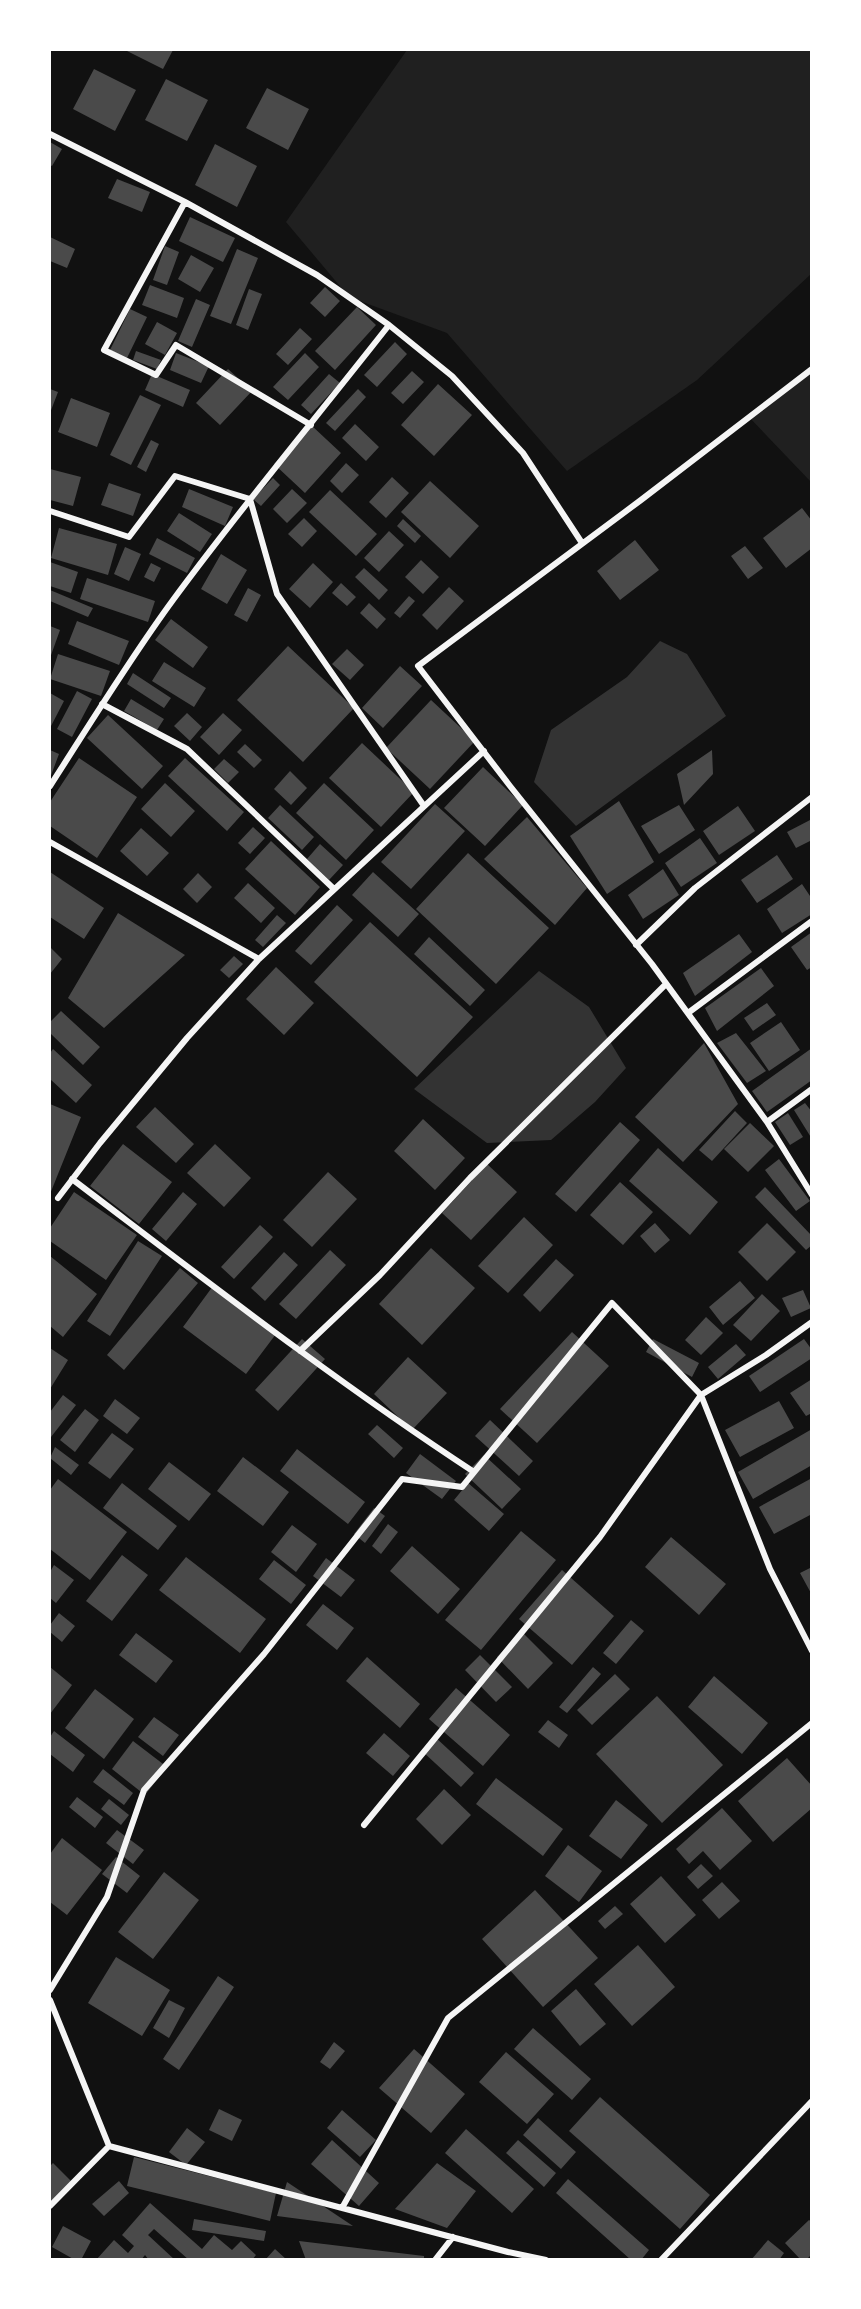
<svg xmlns="http://www.w3.org/2000/svg" width="861" height="2309" font-family="'Exo 2',sans-serif">
	<rect width="100%" height="100%" fill="#111"/>
	<path fill="#202020" d="M 407,50 L 811,50 L 811,274 L 697,380 L 567,471 L 447,333 L 349,297 L 286,222 Z
		M 811,374 L 811,482 L 749,417 Z"/>
	<path fill="#333" d="M 660,641 L 687,654 L 726,716 L 576,826 L 534,782 L 551,730 L 627,677 Z
		M 539,971 L 589,1007 L 626,1068 L 595,1102 L 551,1140 L 487,1143 L 414,1089 Z"/>
	<path fill="#4a4a4a" d="M 125,50 L 173,50 L 163,69 Z
		M 94,69 L 136,90 L 115,131 L 73,109 Z
		M 166,79 L 208,100 L 187,141 L 145,120 Z
		M 267,88 L 309,109 L 288,150 L 246,128 Z
		M 50,142 L 62,149 L 52,166 L 50,165 Z
		M 215,144 L 257,166 L 237,207 L 195,185 Z
		M 117,179 L 150,192 L 142,212 L 108,198 Z
		M 190,217 L 235,238 L 223,262 L 179,241 Z
		M 50,237 L 75,249 L 67,268 L 50,261 Z
		M 165,246 L 179,252 L 167,285 L 153,280 Z
		M 237,249 L 258,258 L 231,324 L 210,316 Z
		M 191,255 L 214,268 L 200,292 L 178,279 Z
		M 150,285 L 184,298 L 177,318 L 142,305 Z
		M 325,287 L 340,301 L 325,317 L 310,303 Z
		M 249,289 L 262,294 L 248,330 L 236,325 Z
		M 196,299 L 210,305 L 192,347 L 178,341 Z
		M 357,307 L 376,325 L 335,370 L 315,351 Z
		M 130,309 L 147,317 L 127,358 L 110,350 Z
		M 157,322 L 177,333 L 165,355 L 145,344 Z
		M 300,328 L 312,339 L 288,365 L 276,354 Z
		M 395,342 L 407,354 L 377,387 L 364,375 Z
		M 136,351 L 161,360 L 157,369 L 133,360 Z
		M 176,353 L 209,366 L 201,383 L 170,370 Z
		M 305,353 L 319,367 L 288,400 L 273,387 Z
		M 228,369 L 252,391 L 220,425 L 196,403 Z
		M 412,371 L 424,382 L 403,404 L 391,393 Z
		M 152,374 L 190,390 L 183,407 L 145,390 Z
		M 329,374 L 340,383 L 311,414 L 301,405 Z
		M 438,384 L 472,415 L 434,456 L 401,425 Z
		M 50,389 L 58,392 L 50,413 Z
		M 358,389 L 366,397 L 335,431 L 326,423 Z
		M 140,395 L 161,405 L 131,465 L 110,455 Z
		M 71,398 L 110,413 L 97,447 L 58,432 Z
		M 355,424 L 379,447 L 366,461 L 342,438 Z
		M 311,425 L 341,453 L 305,493 L 274,464 Z
		M 151,440 L 159,444 L 146,472 L 137,467 Z
		M 346,463 L 359,475 L 342,493 L 330,481 Z
		M 50,469 L 81,477 L 73,506 L 50,500 Z
		M 392,477 L 409,493 L 386,518 L 369,502 Z
		M 273,478 L 280,485 L 261,506 L 253,499 Z
		M 430,481 L 479,526 L 450,558 L 401,512 Z
		M 109,483 L 141,494 L 133,516 L 101,505 Z
		M 189,489 L 233,507 L 225,526 L 182,507 Z
		M 292,489 L 307,503 L 287,523 L 273,509 Z
		M 330,490 L 377,534 L 356,556 L 309,512 Z
		M 802,508 L 812,521 L 812,548 L 786,568 L 763,538 Z
		M 179,513 L 212,534 L 200,552 L 167,531 Z
		M 304,518 L 317,531 L 302,547 L 288,534 Z
		M 403,519 L 421,536 L 415,543 L 397,526 Z
		M 59,528 L 117,544 L 108,575 L 51,558 Z
		M 389,531 L 404,545 L 379,572 L 364,558 Z
		M 157,538 L 195,558 L 187,573 L 149,554 Z
		M 635,540 L 659,570 L 620,600 L 597,571 Z
		M 745,546 L 763,568 L 748,579 L 731,556 Z
		M 125,547 L 141,554 L 129,581 L 114,574 Z
		M 221,554 L 247,570 L 227,604 L 201,589 Z
		M 421,560 L 439,577 L 423,594 L 405,577 Z
		M 50,562 L 78,572 L 71,593 L 50,586 Z
		M 151,563 L 161,568 L 154,582 L 144,577 Z
		M 313,563 L 333,582 L 310,608 L 289,589 Z
		M 364,568 L 388,590 L 379,600 L 355,577 Z
		M 87,578 L 155,601 L 148,622 L 80,599 Z
		M 341,583 L 356,597 L 347,606 L 332,593 Z
		M 449,587 L 464,601 L 437,630 L 422,615 Z
		M 248,588 L 261,595 L 247,622 L 234,615 Z
		M 50,590 L 93,608 L 88,617 L 50,601 Z
		M 409,596 L 415,601 L 400,618 L 394,613 Z
		M 369,603 L 386,619 L 377,629 L 360,613 Z
		M 171,619 L 208,647 L 193,668 L 155,640 Z
		M 77,621 L 129,641 L 119,665 L 68,644 Z
		M 50,626 L 60,630 L 50,658 Z
		M 288,646 L 354,708 L 303,762 L 237,700 Z
		M 347,649 L 364,665 L 350,680 L 332,664 Z
		M 58,654 L 110,671 L 101,696 L 50,679 Z
		M 164,662 L 206,688 L 194,707 L 152,681 Z
		M 400,666 L 422,686 L 383,728 L 362,708 Z
		M 133,673 L 171,698 L 164,708 L 127,684 Z
		M 77,691 L 92,699 L 72,737 L 57,729 Z
		M 50,693 L 64,701 L 50,728 Z
		M 131,699 L 164,719 L 157,730 L 124,711 Z
		M 431,700 L 475,741 L 430,789 L 386,748 Z
		M 187,713 L 202,727 L 190,741 L 174,726 Z
		M 223,713 L 242,730 L 219,755 L 200,737 Z
		M 108,715 L 163,766 L 142,789 L 87,738 Z
		M 362,743 L 414,792 L 381,827 L 329,778 Z
		M 245,744 L 262,760 L 254,768 L 237,752 Z
		M 50,750 L 59,754 L 50,778 Z
		M 712,750 L 713,774 L 684,805 L 677,774 Z
		M 79,758 L 137,797 L 97,858 L 50,826 L 50,802 Z
		M 185,758 L 244,812 L 227,831 L 168,776 Z
		M 224,759 L 239,772 L 228,783 L 214,769 Z
		M 483,767 L 523,805 L 485,846 L 444,808 Z
		M 290,771 L 307,788 L 291,805 L 274,789 Z
		M 165,783 L 195,811 L 171,837 L 141,809 Z
		M 324,783 L 374,830 L 346,860 L 296,813 Z
		M 619,801 L 654,862 L 607,894 L 570,836 Z
		M 435,804 L 465,831 L 411,889 L 381,862 Z
		M 280,805 L 314,837 L 302,850 L 268,818 Z
		M 679,805 L 695,830 L 659,854 L 641,826 Z
		M 738,806 L 755,831 L 719,855 L 703,831 Z
		M 527,817 L 587,888 L 555,925 L 484,859 Z
		M 812,819 L 812,840 L 796,848 L 787,832 Z
		M 253,827 L 265,838 L 250,854 L 238,843 Z
		M 141,828 L 169,853 L 147,876 L 120,851 Z
		M 700,838 L 717,863 L 681,887 L 665,863 Z
		M 271,841 L 320,887 L 295,915 L 245,869 Z
		M 320,844 L 343,865 L 329,880 L 307,859 Z
		M 468,853 L 549,928 L 496,984 L 416,909 Z
		M 777,855 L 793,879 L 757,903 L 741,880 Z
		M 663,869 L 679,895 L 643,919 L 628,895 Z
		M 50,872 L 104,908 L 84,939 L 50,917 Z
		M 373,872 L 419,914 L 398,937 L 352,895 Z
		M 198,873 L 212,887 L 197,903 L 183,889 Z
		M 248,883 L 275,908 L 261,923 L 234,898 Z
		M 802,884 L 812,899 L 812,914 L 782,933 L 767,909 Z
		M 337,905 L 353,920 L 311,965 L 295,951 Z
		M 118,913 L 185,955 L 104,1028 L 68,998 Z
		M 277,915 L 286,923 L 263,947 L 255,940 Z
		M 370,922 L 473,1017 L 417,1077 L 314,982 Z
		M 812,932 L 812,967 L 807,970 L 791,947 Z
		M 739,934 L 752,952 L 695,996 L 683,973 Z
		M 429,937 L 485,990 L 470,1006 L 414,954 Z
		M 50,947 L 62,959 L 50,974 Z
		M 234,956 L 243,964 L 229,978 L 220,970 Z
		M 276,967 L 314,1003 L 284,1035 L 246,999 Z
		M 761,968 L 774,986 L 717,1031 L 705,1008 Z
		M 767,1003 L 776,1015 L 753,1031 L 744,1018 Z
		M 61,1011 L 100,1047 L 83,1065 L 50,1033 L 50,1022 Z
		M 781,1022 L 800,1050 L 769,1071 L 750,1043 Z
		M 736,1033 L 766,1071 L 747,1083 L 717,1043 Z
		M 704,1043 L 738,1104 L 683,1162 L 635,1117 Z
		M 812,1048 L 812,1080 L 767,1112 L 752,1091 Z
		M 53,1049 L 92,1085 L 76,1103 L 50,1079 L 50,1053 Z
		M 805,1103 L 812,1112 L 812,1139 L 794,1110 Z
		M 50,1104 L 81,1117 L 50,1194 Z
		M 155,1107 L 194,1144 L 176,1163 L 136,1127 Z
		M 735,1111 L 747,1123 L 712,1161 L 699,1150 Z
		M 788,1113 L 803,1137 L 790,1145 L 775,1122 Z
		M 423,1119 L 465,1158 L 435,1190 L 394,1151 Z
		M 620,1122 L 640,1140 L 576,1212 L 555,1194 Z
		M 750,1123 L 774,1146 L 748,1172 L 724,1149 Z
		M 123,1144 L 172,1182 L 139,1224 L 90,1186 Z
		M 215,1144 L 251,1178 L 224,1207 L 187,1173 Z
		M 658,1148 L 718,1202 L 690,1235 L 629,1181 Z
		M 779,1159 L 810,1201 L 796,1211 L 765,1170 Z
		M 487,1164 L 517,1192 L 471,1240 L 442,1213 Z
		M 328,1172 L 357,1199 L 312,1247 L 283,1220 Z
		M 620,1182 L 653,1212 L 623,1245 L 590,1215 Z
		M 765,1187 L 812,1236 L 812,1245 L 806,1250 L 755,1197 Z
		M 74,1192 L 137,1235 L 106,1280 L 50,1241 L 50,1228 Z
		M 183,1192 L 197,1204 L 166,1241 L 152,1229 Z
		M 524,1217 L 553,1245 L 508,1293 L 478,1266 Z
		M 655,1223 L 670,1240 L 655,1253 L 640,1236 Z
		M 767,1223 L 796,1252 L 767,1281 L 738,1252 Z
		M 260,1225 L 273,1237 L 234,1279 L 221,1267 Z
		M 138,1241 L 162,1256 L 110,1336 L 87,1321 Z
		M 431,1248 L 475,1288 L 422,1345 L 379,1304 Z
		M 330,1250 L 346,1265 L 296,1319 L 279,1304 Z
		M 284,1252 L 298,1265 L 265,1301 L 251,1288 Z
		M 50,1256 L 97,1294 L 63,1337 L 50,1326 Z
		M 556,1259 L 574,1275 L 540,1312 L 523,1295 Z
		M 180,1268 L 198,1283 L 124,1370 L 107,1355 Z
		M 740,1281 L 755,1298 L 723,1325 L 709,1307 Z
		M 213,1286 L 276,1334 L 246,1374 L 183,1327 Z
		M 803,1290 L 811,1308 L 791,1317 L 782,1298 Z
		M 762,1294 L 780,1311 L 751,1341 L 733,1325 Z
		M 706,1317 L 723,1333 L 701,1355 L 685,1340 Z
		M 572,1332 L 609,1366 L 537,1443 L 500,1409 Z
		M 302,1339 L 325,1359 L 278,1411 L 255,1390 Z
		M 653,1339 L 699,1363 L 692,1377 L 646,1352 Z
		M 804,1339 L 812,1350 L 812,1358 L 760,1392 L 749,1376 Z
		M 736,1344 L 746,1355 L 718,1379 L 708,1367 Z
		M 50,1348 L 68,1360 L 50,1389 Z
		M 408,1357 L 447,1393 L 412,1430 L 374,1394 Z
		M 812,1379 L 812,1413 L 806,1416 L 790,1393 Z
		M 63,1395 L 76,1405 L 51,1437 L 50,1412 Z
		M 115,1399 L 140,1418 L 127,1434 L 103,1416 Z
		M 779,1401 L 794,1428 L 740,1457 L 725,1430 Z
		M 85,1409 L 99,1420 L 75,1452 L 60,1440 Z
		M 490,1420 L 533,1461 L 519,1476 L 475,1436 Z
		M 377,1425 L 403,1448 L 394,1458 L 368,1434 Z
		M 812,1429 L 812,1465 L 753,1499 L 738,1472 Z
		M 112,1433 L 134,1449 L 110,1479 L 88,1463 Z
		M 55,1447 L 79,1465 L 71,1475 L 50,1458 Z
		M 297,1449 L 365,1502 L 348,1524 L 280,1471 Z
		M 420,1454 L 456,1481 L 442,1499 L 406,1473 Z
		M 484,1455 L 521,1489 L 502,1509 L 465,1474 Z
		M 243,1457 L 289,1492 L 263,1526 L 217,1491 Z
		M 169,1462 L 211,1494 L 189,1521 L 148,1489 Z
		M 812,1478 L 812,1514 L 774,1534 L 759,1507 Z
		M 58,1479 L 127,1532 L 90,1580 L 50,1549 L 50,1490 Z
		M 122,1483 L 177,1526 L 158,1550 L 103,1508 Z
		M 468,1483 L 504,1514 L 489,1531 L 454,1500 Z
		M 374,1508 L 385,1516 L 365,1543 L 354,1534 Z
		M 388,1524 L 398,1532 L 381,1554 L 372,1546 Z
		M 292,1525 L 317,1544 L 296,1572 L 271,1552 Z
		M 521,1531 L 556,1560 L 481,1650 L 445,1620 Z
		M 671,1537 L 726,1584 L 699,1615 L 645,1567 Z
		M 412,1546 L 460,1589 L 438,1614 L 390,1571 Z
		M 122,1555 L 148,1575 L 112,1621 L 86,1601 Z
		M 186,1557 L 266,1619 L 240,1653 L 159,1590 Z
		M 326,1558 L 355,1580 L 341,1597 L 313,1576 Z
		M 274,1560 L 306,1585 L 291,1604 L 259,1579 Z
		M 54,1565 L 74,1580 L 56,1603 L 50,1598 L 50,1572 Z
		M 812,1567 L 812,1595 L 800,1573 Z
		M 562,1570 L 614,1616 L 572,1665 L 519,1619 Z
		M 323,1604 L 354,1628 L 337,1650 L 306,1625 Z
		M 59,1613 L 75,1626 L 62,1642 L 50,1632 L 50,1625 Z
		M 631,1620 L 644,1631 L 616,1664 L 603,1653 Z
		M 522,1632 L 553,1663 L 528,1689 L 497,1657 Z
		M 136,1633 L 173,1661 L 156,1683 L 119,1655 Z
		M 480,1655 L 512,1687 L 496,1702 L 465,1670 Z
		M 367,1657 L 420,1704 L 400,1728 L 346,1681 Z
		M 50,1667 L 72,1685 L 50,1714 Z
		M 593,1667 L 601,1674 L 567,1713 L 559,1707 Z
		M 615,1674 L 630,1689 L 592,1725 L 577,1710 Z
		M 714,1676 L 768,1723 L 742,1754 L 688,1707 Z
		M 456,1688 L 510,1735 L 483,1766 L 429,1719 Z
		M 95,1689 L 134,1719 L 104,1759 L 65,1728 Z
		M 657,1696 L 723,1765 L 662,1823 L 596,1754 Z
		M 154,1717 L 179,1735 L 163,1756 L 138,1737 Z
		M 548,1720 L 568,1735 L 559,1748 L 538,1732 Z
		M 54,1731 L 85,1755 L 73,1772 L 50,1754 L 50,1737 Z
		M 384,1733 L 410,1756 L 393,1776 L 366,1753 Z
		M 435,1737 L 474,1773 L 461,1787 L 422,1751 Z
		M 133,1741 L 167,1767 L 145,1795 L 112,1769 Z
		M 787,1758 L 812,1786 L 812,1808 L 773,1842 L 738,1801 Z
		M 103,1769 L 133,1793 L 124,1805 L 93,1782 Z
		M 496,1778 L 563,1829 L 543,1856 L 476,1804 Z
		M 444,1789 L 471,1815 L 442,1845 L 416,1819 Z
		M 77,1797 L 103,1817 L 95,1828 L 69,1807 Z
		M 109,1799 L 129,1815 L 121,1825 L 101,1809 Z
		M 616,1800 L 648,1825 L 621,1859 L 589,1836 Z
		M 722,1808 L 752,1841 L 720,1870 L 703,1851 L 689,1864 L 676,1849 Z
		M 117,1830 L 144,1850 L 133,1864 L 106,1843 Z
		M 62,1838 L 102,1870 L 67,1915 L 50,1902 L 50,1854 Z
		M 568,1845 L 602,1871 L 579,1902 L 545,1876 Z
		M 116,1857 L 140,1876 L 127,1893 L 102,1874 Z
		M 701,1864 L 713,1876 L 698,1889 L 687,1877 Z
		M 164,1872 L 199,1900 L 153,1959 L 118,1932 Z
		M 661,1876 L 696,1915 L 665,1943 L 630,1904 Z
		M 722,1882 L 740,1901 L 719,1919 L 702,1900 Z
		M 535,1890 L 598,1958 L 543,2007 L 482,1939 Z
		M 615,1906 L 623,1914 L 605,1929 L 598,1921 Z
		M 638,1945 L 675,1987 L 632,2026 L 594,1984 Z
		M 116,1957 L 170,1990 L 142,2036 L 88,2003 Z
		M 218,1976 L 234,1987 L 179,2070 L 163,2059 Z
		M 576,1989 L 606,2024 L 580,2046 L 551,2011 Z
		M 169,2000 L 185,2008 L 169,2038 L 153,2028 Z
		M 533,2028 L 591,2079 L 572,2100 L 514,2049 Z
		M 334,2042 L 345,2051 L 330,2069 L 320,2062 Z
		M 414,2049 L 465,2094 L 431,2133 L 379,2088 Z
		M 506,2052 L 554,2094 L 527,2124 L 479,2082 Z
		M 600,2097 L 710,2195 L 680,2229 L 569,2131 Z
		M 219,2109 L 242,2120 L 232,2141 L 209,2130 Z
		M 342,2110 L 376,2140 L 360,2157 L 327,2128 Z
		M 538,2118 L 576,2152 L 561,2169 L 523,2135 Z
		M 187,2128 L 205,2142 L 186,2165 L 169,2152 Z
		M 466,2129 L 534,2189 L 512,2213 L 445,2153 Z
		M 332,2140 L 379,2183 L 359,2206 L 311,2164 Z
		M 518,2140 L 556,2173 L 544,2187 L 506,2153 Z
		M 134,2157 L 276,2193 L 270,2221 L 127,2186 Z
		M 53,2163 L 73,2183 L 50,2206 L 50,2166 Z
		M 437,2163 L 476,2191 L 447,2228 L 395,2209 Z
		M 568,2179 L 649,2250 L 641,2260 L 631,2260 L 556,2193 Z
		M 119,2181 L 129,2193 L 104,2216 L 92,2204 Z
		M 287,2182 L 353,2226 L 277,2216 Z
		M 150,2203 L 202,2249 L 214,2235 L 232,2250 L 241,2241 L 256,2255 L 252,2260 L 189,2260 L 154,2229 L 148,2235 L 175,2260 L 149,2260 L 145,2255 L 141,2260 L 96,2260 L 114,2240 L 128,2253 L 134,2246 L 122,2235 Z
		M 194,2219 L 266,2231 L 264,2241 L 192,2230 Z
		M 809,2220 L 812,2222 L 812,2254 L 806,2260 L 801,2260 L 785,2243 Z
		M 63,2226 L 91,2241 L 81,2260 L 75,2260 L 52,2247 Z
		M 768,2240 L 784,2253 L 779,2260 L 751,2260 Z
		M 299,2241 L 424,2256 L 424,2260 L 306,2260 Z
		M 275,2249 L 287,2260 L 265,2260 Z"/>
	<g fill="none" stroke-linecap="round" stroke-linejoin="round">
		<path stroke="#f5f5f5" stroke-width="6" d="M 50,134 L 185,202 L 317,275 L 389,325 L 452,376 L 523,453 L 582,543
			M 185,202 L 104,350 L 156,375 L 176,345 L 311,425
			M 812,369 L 641,500 L 418,666 L 510,786 L 652,964 L 767,1122 L 812,1195
			M 50,511 L 129,537 L 175,476 L 250,499 L 277,594 L 424,806
			M 102,704 L 187,749 L 334,889
			M 50,786 C 90,724 129,660 173,600 C 242,506 317,417 389,325
			M 50,842 L 259,959
			M 636,945 L 695,888 L 812,797
			M 688,1013 L 812,921
			M 767,1122 L 812,1089
			M 72,1179 C 204,1279 335,1381 474,1472
			M 58,1198 L 100,1143 L 187,1038 L 259,959 L 484,751
			M 812,1322 L 766,1355 L 701,1395 L 770,1569 L 812,1651
			M 300,1351 L 380,1275 L 470,1178 L 666,984
			M 50,1990 L 107,1897 L 144,1790 L 264,1654 L 402,1479 L 462,1487 L 612,1303 L 701,1395 L 600,1537 L 364,1825
			M 50,2000 L 109,2146
			M 50,2206 L 109,2146 L 508,2252 L 546,2260
			M 342,2208 L 448,2018 L 812,1723
			M 435,2260 L 453,2237
			M 661,2260 L 812,2101"/>
	</g>
	<rect width="861" height="2309" fill="none" stroke="#ffffff" stroke-width="102"/>
</svg>
